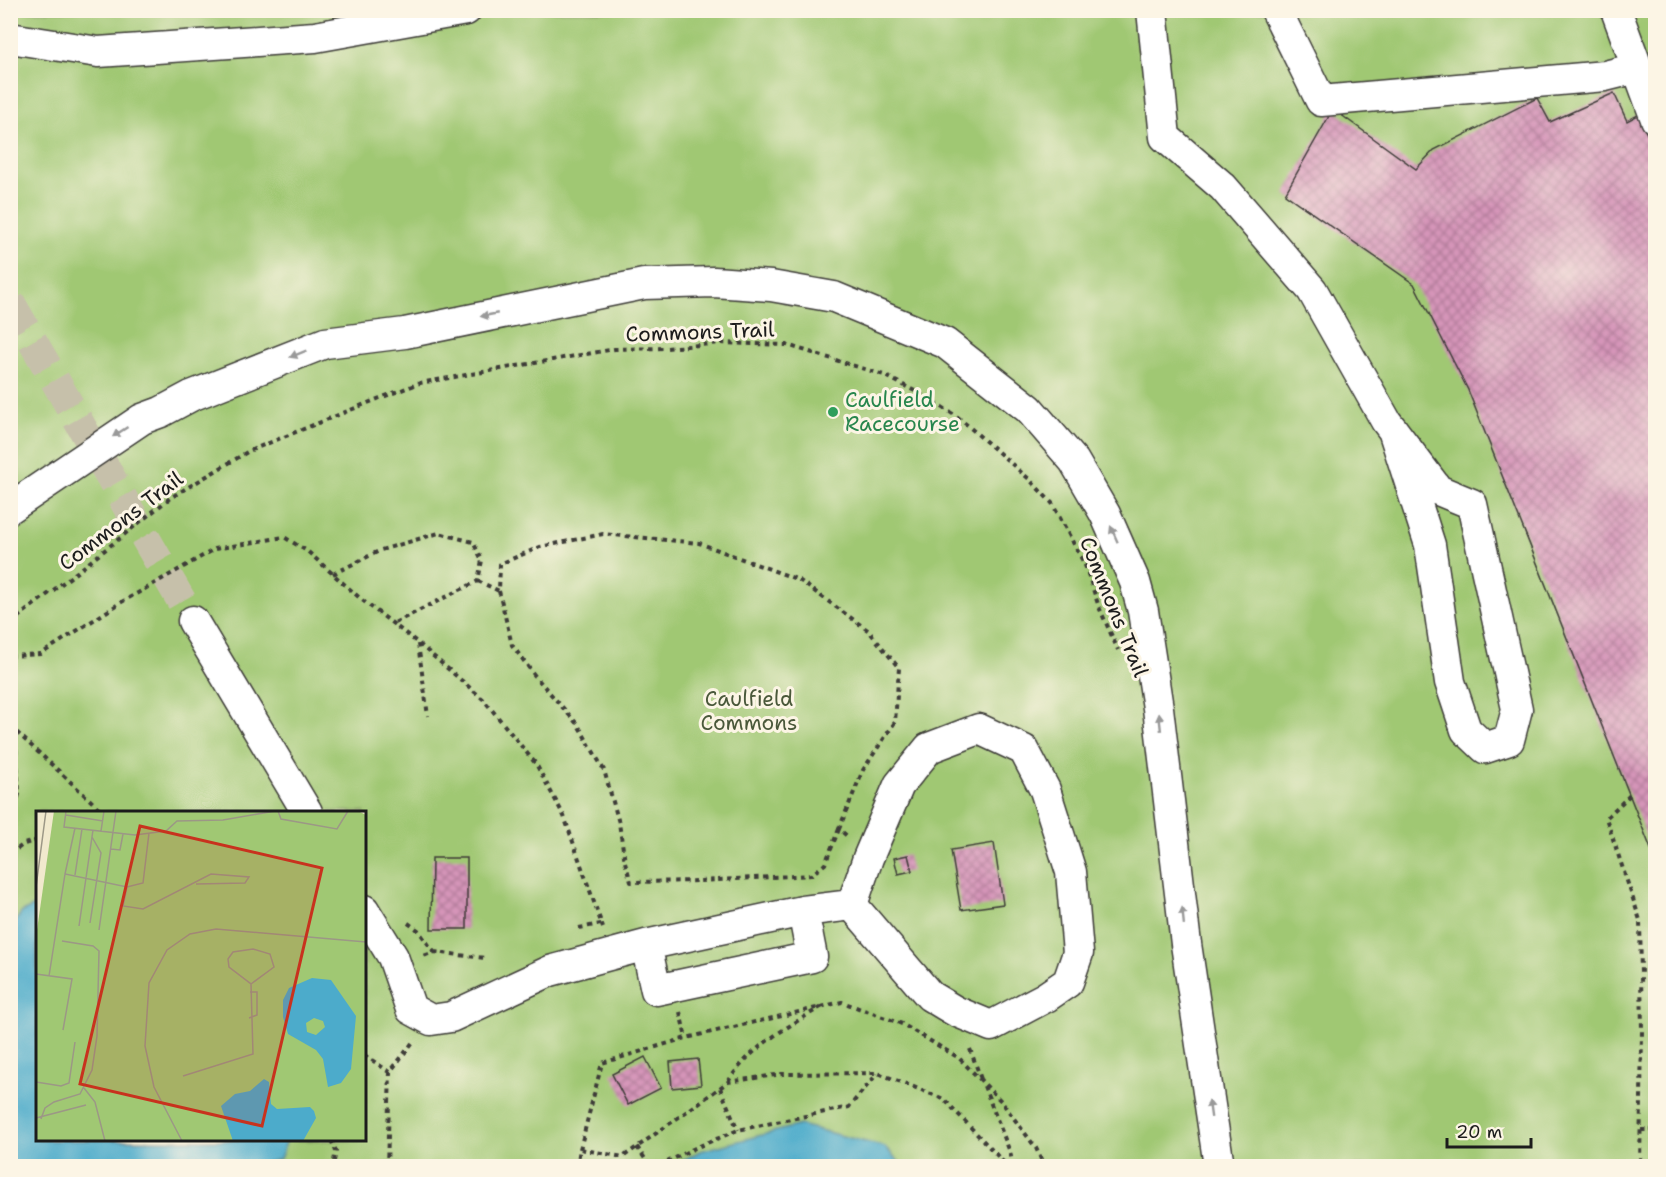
<svg xmlns="http://www.w3.org/2000/svg" width="1666" height="1177" font-family="'Shantell Sans',sans-serif">
	<defs>
		<pattern id="building-cross-hatch" width="8" height="8" patternUnits="userSpaceOnUse" patternTransform="scale(1.5)"><rect width="8" height="8" fill="#d695b9"/><path d="M0 0l8 8M0 8l8-8" fill="none" stroke="#ad7996"/></pattern>
	</defs>
	<rect width="100%" height="100%" fill="#fcf5e5"/>
	<filter id="ink" filterUnits="userSpaceOnUse"><feTurbulence type="fractalNoise" baseFrequency=".0167" numOctaves="2"/><feDisplacementMap in="SourceGraphic" scale="12" xChannelSelector="R" yChannelSelector="G"/><feConvolveMatrix kernelMatrix="1 2 1 2 8 2 1 2 1" color-interpolation-filters="sRGB"/></filter>
	<filter id="wash" filterUnits="userSpaceOnUse"><feTurbulence type="fractalNoise" baseFrequency=".008" numOctaves="4" result="noise"/><feDisplacementMap in="SourceGraphic" scale="24" xChannelSelector="R" yChannelSelector="G"/><feGaussianBlur stdDeviation="1.35" result="paint"/><feColorMatrix in="noise" values="0 0 0 0 0 0 0 0 0 0 0 0 0 0 0 0 0 1.4 0 .05"/><feComposite in="paint" operator="in"/></filter>
	<g filter="url(#wash)">
		<rect width="100%" height="100%" fill="#f1e9cd"/>
		<path fill="#a0c873" stroke="#5e7248" stroke-width="1.5" fill-rule="evenodd" d="M 11,11 L 1655,11 L 1655,1166 L 11,1166 ZM 38,812 L 364,812 L 364,1140 L 38,1140 Z"/>
		<path fill="#4cabcb" stroke="#346474" stroke-width="1.5" d="M 37,905 L 38,1140 L 287,1140 L 280,1159 L 255,1166 L 11,1166 L 11,927 L 22,912 Z
			M 800,1125 L 885,1147 L 903,1166 L 672,1166 L 700,1151 Z"/>
		<g id="blocks">
			<path fill="url(#building-cross-hatch)" d="M 1614,93 L 1627,121 L 1638,115 L 1656,153 L 1656,853 L 1653,854 L 1468,390 L 1414,284 L 1285,194 L 1333,109 L 1416,169 L 1434,150 L 1537,98 L 1550,122 Z
				M 994,843 L 1003,904 L 961,910 L 951,850 Z
				M 908,855 L 912,871 L 898,874 L 894,858 Z
				M 432,858 L 467,858 L 467,929 L 431,929 Z
				M 645,1057 L 661,1088 L 628,1105 L 612,1074 Z
				M 698,1059 L 701,1085 L 672,1088 L 670,1062 Z"/>
		</g>
	</g>
	<g filter="url(#ink)">
		<use href="#blocks" fill-opacity="0" stroke="#3c3b37" stroke-width="1.5"/>
		<g fill="none" stroke-linecap="round" stroke-linejoin="round">
			<path stroke="#c6c0aa" stroke-width="30" stroke-dasharray="30 15" stroke-linecap="butt" d="M 10,302 L 193,621"/>
			<g stroke="#3c3b37" stroke-width="33">
				<path id="minor" d="M 1152,10 L 1165,137 L 1223,187 L 1312,290 L 1386,421 L 1438,490 L 1472,504 L 1517,709 L 1509,740 L 1485,748 L 1466,730 L 1450,682 L 1430,545 L 1393,430
					M 1276,10 L 1321,101 L 1605,76 L 1637,68
					M 1616,10 L 1656,119
					M 10,38 L 98,52 L 315,37 L 466,10
					M 10,508 L 142,419 L 161,412 L 191,396 L 325,343 L 405,333 L 644,284 L 714,282 L 771,286 L 834,297 L 945,343 L 1029,409 L 1074,461 L 1105,514 L 1135,582 L 1143,611 L 1158,708 L 1186,944 L 1219,1166
					M 193,621 L 307,812
					M 364,910 L 393,957 L 411,1009 L 431,1020 L 451,1017 L 550,971 L 646,945 L 803,911 L 852,905 L 868,858 L 899,785 L 929,748 L 979,729 L 1024,750 L 1045,790 L 1071,872 L 1078,953 L 1068,982 L 1046,997 L 991,1026 L 955,1011 L 930,996 L 852,905
					M 646,945 L 656,990 L 675,986 L 812,957 L 803,911"/>
			</g>
			<path stroke="#3c3b37" stroke-width="4" stroke-dasharray="4.5 4.5" stroke-linecap="butt" d="M 333,574 L 381,550 L 439,533 L 473,542 L 482,560 L 478,581 L 392,624
				M 478,581 L 499,591
				M 10,623 L 81,569 L 170,498 L 249,451 L 380,398 L 420,383 L 615,349 L 666,348 L 721,343 L 787,345 L 884,375 L 930,399 L 959,418 L 1029,479 L 1052,503 L 1085,565 L 1099,607 L 1118,650
				M 418,644 L 428,716
				M 10,656 L 41,654 L 120,603 L 215,549 L 284,537 L 307,551 L 362,600 L 418,643 L 483,699 L 536,764 L 564,816 L 603,928
				M 10,726 L 103,812
				M 1630,795 L 1606,818 L 1640,920 L 1642,1031 L 1640,1166
				M 10,824 L 19,794 L 15,731
				M 839,829 L 825,864 L 811,875 L 700,881 L 631,882 L 625,862 L 619,823 L 604,770 L 578,725 L 535,676 L 512,645 L 499,591 L 500,564 L 540,547 L 603,534 L 699,543 L 799,580 L 869,631 L 899,668 L 895,722 L 863,770 L 839,829 L 847,836
				M 10,854 L 24,844 L 38,840
				M 408,923 L 418,930 L 434,952 L 421,957
				M 579,928 L 601,924
				M 434,952 L 485,958
				M 680,1012 L 686,1038
				M 970,1049 L 981,1079
				M 364,1055 L 390,1072
				M 728,1082 C 750,1047 786,1028 821,1007
				M 984,1086 L 1010,1152 L 1013,1166
				M 720,1088 L 738,1130
				M 1641,1130 L 1656,1130
				M 331,1140 L 336,1151 L 333,1166
				M 637,1147 L 650,1166
				M 580,1149 L 602,1063 L 686,1038 L 842,1002 L 902,1024 L 959,1058 L 1001,1101 L 1036,1148 L 1044,1166
				M 387,1166 L 390,1072 L 413,1042
				M 577,1166 L 580,1149 L 623,1157 L 728,1082 L 782,1074 L 878,1073 L 944,1099 L 1007,1166
				M 659,1166 L 695,1148 L 738,1130 L 849,1107 L 877,1074"/>
			<use href="#minor" stroke="#fff" stroke-width="30"/>
		</g>
		<defs><path id="oneway-solid" d="M-6-.8H1V-3.2L6.5 0L1 3.2V.8H-6Z" transform="scale(1.5)"/></defs>
		<g fill="#999">
			<use href="#oneway-solid" transform="translate(489 315) rotate(169)"/>
			<use href="#oneway-solid" transform="translate(298 354) rotate(158)"/>
			<use href="#oneway-solid" transform="translate(120 432) rotate(147)"/>
			<use href="#oneway-solid" transform="translate(1114 534) rotate(-114)"/>
			<use href="#oneway-solid" transform="translate(1160 722) rotate(-96)"/>
			<use href="#oneway-solid" transform="translate(1183 916) rotate(-96)"/>
			<use href="#oneway-solid" transform="translate(1210 1109) rotate(-98)"/>
		</g>
	</g>
	<circle fill="#2e9e5b" stroke="#fcf5e5" stroke-width="2" cx="833" cy="412" r="6"/>
	<g text-anchor="middle" dominant-baseline="central" stroke-width="6" stroke-linejoin="round" paint-order="stroke">
		<g font-size="21" fill="#1c1c1c" stroke="#fcf5e5">
			<text transform="translate(700 332) rotate(-2)">Commons Trail</text>
			<text transform="translate(121 521) rotate(-37)">Commons Trail</text>
			<text transform="translate(1114 607) rotate(68)">Commons Trail</text>
		</g>
		<g font-size="21" fill="#27864d" stroke="#fcf5e5" text-anchor="start">
			<text x="845" y="400">Caulfield<tspan x="845" dy="24">Racecourse</tspan></text>
		</g>
		<g font-size="21" fill="#4a583a" stroke="#fcf5e5">
			<text x="749" y="699">Caulfield<tspan x="749" dy="24">Commons</tspan></text>
		</g>
	</g>
	<g transform="translate(36 811)">
		<rect width="330" height="330" fill="#f1e9cd"/>
		<path d="M 18,0 L 322,0 L 330,4 L 330,330 L 0,330 L 0,126 Z" fill="#a0c873"/>
		<path d="M 276,167 L 295,169 L 320,205 L 315,258 L 305,272 L 292,276 L 287,248 L 280,239 L 252,223 L 247,206 L 247,189 L 253,177 ZM 278,207 L 287,210 L 289,216 L 280,224 L 271,221 L 270,212 ZM 228,268 L 233,271 L 235,293 L 241,298 L 274,296 L 278,300 L 280,307 L 267,330 L 197,330 L 185,295 L 199,283 L 214,280 Z" fill="#4cabcb" fill-rule="evenodd"/>
		<path fill="none" stroke="#9c9786" stroke-width="1.5" d="M 30,0 L 28,16 L 99,24 L 130,20 L 141,10 L 187,9 L 239,0M 242,0 L 245,8 L 301,18 L 312,0M 30,4 L 67,10M 39,17 L 29,63 L 91,76 L 107,72 L 113,22M 65,20 L 68,0M 75,38 L 84,39 L 87,23M 39,64 L 46,18M 0,76 L 10,0M 91,76 L 87,95 L 107,98 L 175,63 L 213,66 L 209,72 L 160,73M 54,112 L 65,42 L 56,26M 43,115 L 57,19M 63,119 L 80,0M 0,163 L 36,168 L 27,219M 13,165 L 29,63M 213,207 L 221,204 L 221,181 L 214,181M 147,265 L 217,243 L 215,173 L 193,156 L 192,148 L 197,141 L 217,138 L 234,143 L 238,156 L 215,173M 0,271 L 25,275 L 33,272 L 39,231M 48,277 L 59,291 L 69,330M 0,307 L 50,294M 5,308 L 9,297 L 18,291 L 44,283 L 56,259 L 61,225 L 63,140 L 57,135 L 26,130M 146,330 L 118,276 L 109,235 L 113,172 L 131,139 L 154,123 L 180,118 L 330,131"/>
		<path fill="#c8321e" fill-opacity="0.15" stroke="#c8321e" stroke-width="3" d="M 104,15 L 286,57 L 226,315 L 44,273 Z"/>
		<rect width="330" height="330" fill="none" stroke="#1c1c1c" stroke-width="3"/>
	</g>
	<rect width="1666" height="1177" fill="none" stroke="#fcf5e5" stroke-width="36"/>
	<path d="M1447 1138v9h84v-9" fill="none" stroke="#1c1c1c" stroke-width="3"/>
	<text x="1456" y="1138" font-size="18" fill="#1c1c1c" stroke="#fcf5e5" stroke-width="4.5" paint-order="stroke">20 m</text>
</svg>
